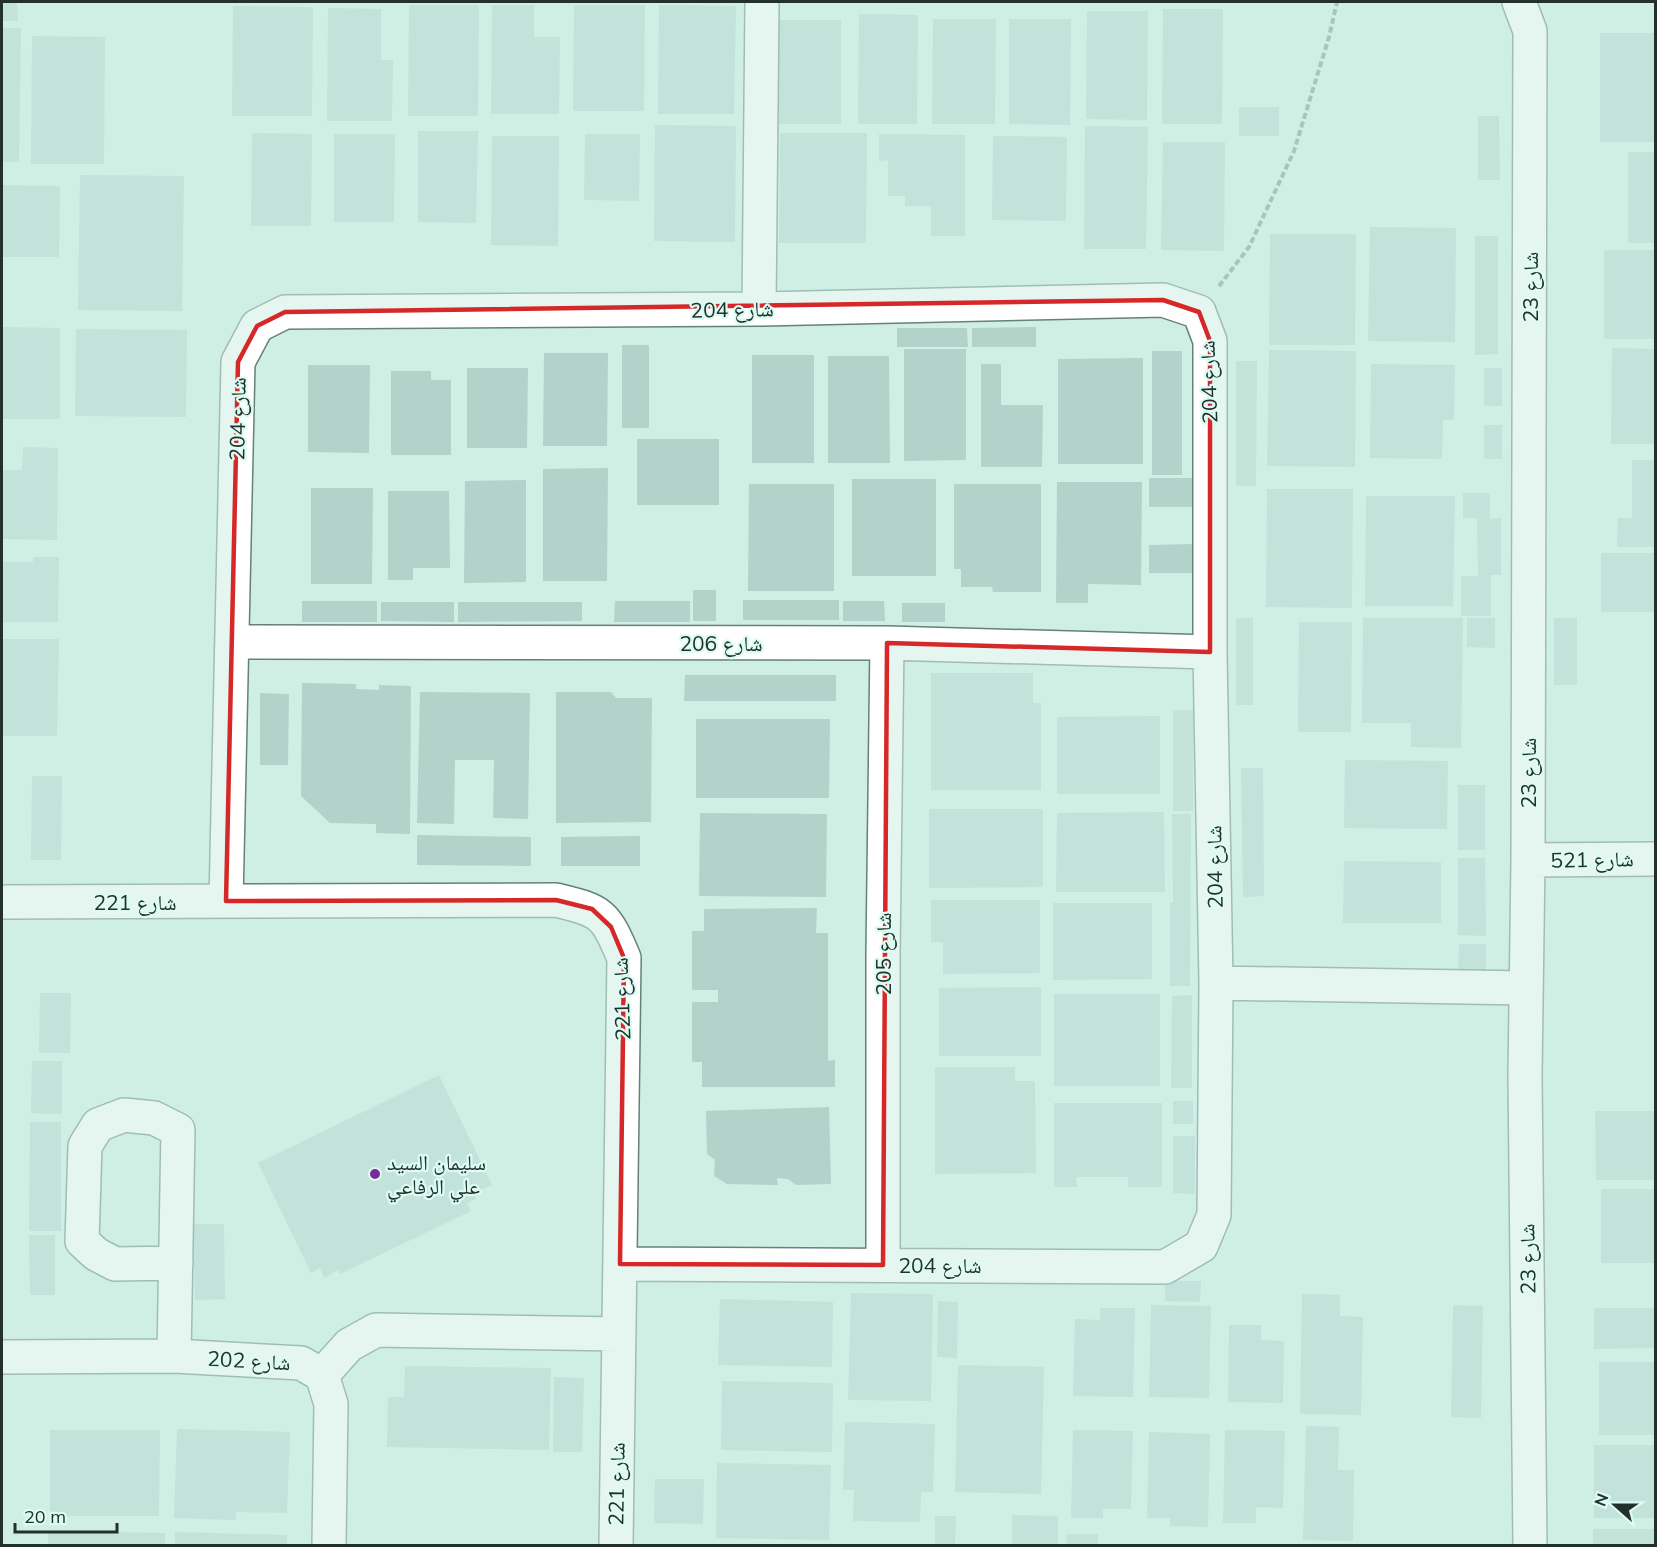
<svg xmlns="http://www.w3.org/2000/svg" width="1657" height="1547" font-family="Mulish,'Noto Naskh Arabic',sans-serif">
	<rect width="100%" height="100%" fill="#cfefe5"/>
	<path fill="#b3d2c9" d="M 2,2 L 17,2 L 18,21 L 2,21 Z
		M 409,5 L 479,5 L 478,116 L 408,116 Z
		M 492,5 L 534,5 L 534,37 L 560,37 L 559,114 L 491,114 Z
		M 574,5 L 645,5 L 644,111 L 573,111 Z
		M 659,5 L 736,6 L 734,114 L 658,114 Z
		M 233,6 L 313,7 L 312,116 L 232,116 Z
		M 328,8 L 381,9 L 381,60 L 393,60 L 392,121 L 327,121 Z
		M 1163,9 L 1223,9 L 1222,124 L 1162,124 Z
		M 1087,11 L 1148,11 L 1147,120 L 1086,119 Z
		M 859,14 L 918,15 L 917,124 L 858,124 Z
		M 933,19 L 996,19 L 995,124 L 932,124 Z
		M 1009,19 L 1071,19 L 1070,125 L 1009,124 Z
		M 779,20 L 841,20 L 841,124 L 778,124 Z
		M 2,28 L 21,28 L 19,162 L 2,162 Z
		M 1600,33 L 1656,33 L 1656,142 L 1600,142 Z
		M 32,36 L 105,37 L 104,164 L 31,164 Z
		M 1239,107 L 1279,107 L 1279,136 L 1239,136 Z
		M 1478,116 L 1499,116 L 1500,180 L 1478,180 Z
		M 655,125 L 736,126 L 735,242 L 654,241 Z
		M 1085,126 L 1148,127 L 1146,249 L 1084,249 Z
		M 418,131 L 478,131 L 476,223 L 418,222 Z
		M 252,133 L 312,134 L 311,226 L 251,226 Z
		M 780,133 L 867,133 L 866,243 L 779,243 Z
		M 334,134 L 395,134 L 394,222 L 334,222 Z
		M 585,134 L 640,134 L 639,201 L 584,200 Z
		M 879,134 L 965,135 L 965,236 L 931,236 L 931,206 L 905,206 L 905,196 L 888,196 L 888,160 L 879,161 Z
		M 492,136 L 559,136 L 558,246 L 491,245 Z
		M 993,136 L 1067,137 L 1066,221 L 992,220 Z
		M 1163,142 L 1225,142 L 1224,251 L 1161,250 Z
		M 1628,152 L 1656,152 L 1656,243 L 1628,243 Z
		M 80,175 L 184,176 L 182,311 L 78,310 Z
		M 2,185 L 60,186 L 59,257 L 2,257 Z
		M 1370,227 L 1456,228 L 1455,342 L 1368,341 Z
		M 1270,234 L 1356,234 L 1355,345 L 1269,345 Z
		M 1475,236 L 1498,236 L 1498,354 L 1475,355 Z
		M 1604,250 L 1656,250 L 1656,339 L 1604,339 Z
		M 2,327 L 60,328 L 60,419 L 2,419 Z
		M 1036,327 L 1036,347 L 972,347 L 972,328 Z
		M 897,328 L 967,328 L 968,347 L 897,347 Z
		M 76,329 L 187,330 L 186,417 L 75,416 Z
		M 622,345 L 649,345 L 649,428 L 622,428 Z
		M 1612,348 L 1656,349 L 1656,444 L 1611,444 Z
		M 904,349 L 966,349 L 966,460 L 904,461 Z
		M 1269,350 L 1356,351 L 1355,467 L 1267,466 Z
		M 1152,351 L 1182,351 L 1182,475 L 1152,475 Z
		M 544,353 L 608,353 L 607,446 L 543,446 Z
		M 752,355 L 814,355 L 814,463 L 752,463 Z
		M 828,356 L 889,356 L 890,463 L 828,463 Z
		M 1143,358 L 1143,464 L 1058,464 L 1058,359 Z
		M 1236,361 L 1257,361 L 1256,486 L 1236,486 Z
		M 981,364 L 1001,364 L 1001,405 L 1043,405 L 1042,467 L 981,467 Z
		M 1371,364 L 1455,365 L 1454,420 L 1443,420 L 1442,459 L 1370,458 Z
		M 308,365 L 370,365 L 369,453 L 308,452 Z
		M 467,368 L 528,368 L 527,448 L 467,448 Z
		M 1484,368 L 1502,368 L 1502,406 L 1484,406 Z
		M 391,371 L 431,371 L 431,380 L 451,380 L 451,455 L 391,455 Z
		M 1484,425 L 1502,425 L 1502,459 L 1484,459 Z
		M 637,439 L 719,439 L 719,505 L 637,505 Z
		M 23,447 L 58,448 L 57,540 L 2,539 L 2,470 L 22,470 Z
		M 1632,460 L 1656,460 L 1656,547 L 1617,547 L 1618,518 L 1632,518 Z
		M 608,468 L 607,581 L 543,581 L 543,469 Z
		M 1149,478 L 1195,478 L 1195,507 L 1149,507 Z
		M 852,479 L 936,479 L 936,576 L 852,576 Z
		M 526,480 L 526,582 L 464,583 L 465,481 Z
		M 1057,482 L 1142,482 L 1141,585 L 1088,584 L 1088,603 L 1056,603 Z
		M 749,484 L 834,484 L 834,591 L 748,591 Z
		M 954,484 L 1041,484 L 1041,592 L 993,592 L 992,587 L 961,587 L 961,569 L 954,569 Z
		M 311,488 L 373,488 L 372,584 L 311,584 Z
		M 1267,489 L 1353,489 L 1352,608 L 1266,607 Z
		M 388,491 L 449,491 L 450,568 L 413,568 L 413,580 L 388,580 Z
		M 1463,493 L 1490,493 L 1490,519 L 1501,518 L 1501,575 L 1491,575 L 1491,616 L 1461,616 L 1461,576 L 1478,576 L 1477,518 L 1463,518 Z
		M 1366,496 L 1455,496 L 1453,606 L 1365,606 Z
		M 1194,544 L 1194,573 L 1149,573 L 1149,545 Z
		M 1601,553 L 1656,553 L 1656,612 L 1601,612 Z
		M 33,557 L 59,557 L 58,622 L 2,622 L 2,562 L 33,562 Z
		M 693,590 L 716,590 L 716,621 L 693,621 Z
		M 743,600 L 839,600 L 839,620 L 743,620 Z
		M 302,601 L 377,601 L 377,622 L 302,622 Z
		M 615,601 L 690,601 L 690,622 L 614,622 Z
		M 843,601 L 884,601 L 885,621 L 843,621 Z
		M 381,602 L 454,602 L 454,622 L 381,621 Z
		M 458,602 L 582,602 L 582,621 L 458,622 Z
		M 902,603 L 945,603 L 945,622 L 902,622 Z
		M 1236,618 L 1253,618 L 1253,705 L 1236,705 Z
		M 1363,618 L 1463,618 L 1461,748 L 1411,747 L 1411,723 L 1362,723 Z
		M 1467,618 L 1495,618 L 1495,648 L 1467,647 Z
		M 1554,618 L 1577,618 L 1577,685 L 1554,685 Z
		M 1299,622 L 1352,622 L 1351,732 L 1298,732 Z
		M 2,639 L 59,639 L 57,736 L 2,736 Z
		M 931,673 L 1033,673 L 1033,703 L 1041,703 L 1041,790 L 931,790 Z
		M 685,675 L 836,675 L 836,701 L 684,701 Z
		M 302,683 L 356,684 L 356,689 L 379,690 L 379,685 L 411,686 L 410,834 L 376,833 L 376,824 L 330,823 L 301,796 Z
		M 420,692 L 530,693 L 528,819 L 493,818 L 494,760 L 455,760 L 454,824 L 417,823 Z
		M 556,692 L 611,692 L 616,698 L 652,698 L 651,822 L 556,823 Z
		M 260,693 L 289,694 L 288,765 L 260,765 Z
		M 1173,710 L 1193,710 L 1193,811 L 1173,811 Z
		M 1160,716 L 1160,794 L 1057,794 L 1057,717 Z
		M 696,719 L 830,719 L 829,798 L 696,798 Z
		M 1345,760 L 1448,761 L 1447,829 L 1344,828 Z
		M 1241,768 L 1263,768 L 1264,896 L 1243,897 Z
		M 32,776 L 62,776 L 61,860 L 31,860 Z
		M 1458,785 L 1485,785 L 1485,850 L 1458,850 Z
		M 929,809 L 1043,809 L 1043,887 L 929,888 Z
		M 1164,812 L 1165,892 L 1056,892 L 1057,813 Z
		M 700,813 L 827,814 L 826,897 L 699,896 Z
		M 1172,814 L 1191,814 L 1190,986 L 1170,986 L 1170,903 L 1173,903 Z
		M 417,835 L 531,837 L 531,866 L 417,865 Z
		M 640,836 L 640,866 L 561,866 L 561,837 Z
		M 1458,858 L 1485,858 L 1486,936 L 1458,935 Z
		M 1344,861 L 1441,862 L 1441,923 L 1343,923 Z
		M 931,900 L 1040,900 L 1040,973 L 943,974 L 943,942 L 931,942 Z
		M 1053,903 L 1152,903 L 1152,979 L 1053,980 Z
		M 817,908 L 816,933 L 828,933 L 828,1061 L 835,1060 L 835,1087 L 702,1087 L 702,1062 L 692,1062 L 692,1002 L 718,1002 L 718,990 L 692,990 L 692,931 L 704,931 L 704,909 Z
		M 1459,944 L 1486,944 L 1486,975 L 1458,975 Z
		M 1041,987 L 1041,1056 L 939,1056 L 939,988 Z
		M 40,993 L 71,993 L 70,1053 L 39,1053 Z
		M 1054,994 L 1160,994 L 1160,1086 L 1054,1086 Z
		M 1192,995 L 1192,1088 L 1171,1088 L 1172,996 Z
		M 32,1061 L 62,1061 L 62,1114 L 31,1113 Z
		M 935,1067 L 1015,1067 L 1015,1081 L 1035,1081 L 1036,1173 L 935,1174 Z
		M 439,1075 L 492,1185 L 474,1193 L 476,1199 L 467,1203 L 471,1211 L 340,1274 L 338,1270 L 324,1278 L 320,1268 L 311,1273 L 258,1163 Z
		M 1173,1101 L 1193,1101 L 1193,1124 L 1173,1124 Z
		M 1054,1103 L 1162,1103 L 1162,1187 L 1128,1187 L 1128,1177 L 1076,1177 L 1077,1187 L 1054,1187 Z
		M 829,1107 L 831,1184 L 796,1185 L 788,1179 L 777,1178 L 778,1185 L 727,1184 L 714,1176 L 715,1160 L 707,1154 L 706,1111 Z
		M 1595,1111 L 1656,1111 L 1656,1180 L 1596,1180 Z
		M 30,1122 L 61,1122 L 61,1231 L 29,1231 Z
		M 1173,1136 L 1195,1136 L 1195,1194 L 1173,1193 Z
		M 1601,1189 L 1656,1189 L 1656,1263 L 1601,1263 Z
		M 193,1224 L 224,1224 L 225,1299 L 195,1300 Z
		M 29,1235 L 55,1235 L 55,1295 L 30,1295 Z
		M 1165,1281 L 1201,1281 L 1200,1302 L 1165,1301 Z
		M 851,1293 L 933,1294 L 931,1401 L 848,1400 Z
		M 1302,1294 L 1340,1295 L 1340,1316 L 1363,1317 L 1361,1415 L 1300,1414 Z
		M 720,1299 L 833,1302 L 832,1367 L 718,1365 Z
		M 938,1301 L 958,1302 L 957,1358 L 937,1357 Z
		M 1151,1305 L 1211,1306 L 1209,1398 L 1149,1397 Z
		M 1453,1305 L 1483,1306 L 1481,1418 L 1451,1417 Z
		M 1100,1308 L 1135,1308 L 1133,1397 L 1073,1396 L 1075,1319 L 1100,1320 Z
		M 1594,1308 L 1656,1308 L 1656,1348 L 1594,1349 Z
		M 1229,1325 L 1261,1325 L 1261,1340 L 1284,1341 L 1283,1403 L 1228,1402 Z
		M 1599,1362 L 1656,1362 L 1656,1435 L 1599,1435 Z
		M 958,1365 L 1044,1367 L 1041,1494 L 955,1492 Z
		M 405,1366 L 551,1368 L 549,1450 L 387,1447 L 388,1397 L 404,1397 Z
		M 554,1377 L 584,1378 L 582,1452 L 553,1452 Z
		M 722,1381 L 833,1383 L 832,1452 L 721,1450 Z
		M 845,1422 L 935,1424 L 933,1492 L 921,1492 L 920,1522 L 853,1521 L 854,1490 L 843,1490 Z
		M 1306,1426 L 1339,1427 L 1338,1470 L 1354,1470 L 1353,1541 L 1303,1540 Z
		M 177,1429 L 290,1432 L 287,1513 L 236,1512 L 236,1520 L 174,1518 Z
		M 50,1430 L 160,1430 L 159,1516 L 50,1516 Z
		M 1073,1430 L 1133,1431 L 1131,1509 L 1103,1509 L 1103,1518 L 1071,1518 Z
		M 1225,1430 L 1285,1431 L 1283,1508 L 1256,1507 L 1256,1523 L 1223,1523 Z
		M 1149,1432 L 1210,1434 L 1208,1527 L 1170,1526 L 1170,1518 L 1147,1518 Z
		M 1594,1445 L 1656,1445 L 1656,1518 L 1594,1518 Z
		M 717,1463 L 831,1465 L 829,1540 L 716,1538 Z
		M 655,1479 L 704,1479 L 703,1524 L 654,1523 Z
		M 1012,1515 L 1058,1516 L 1058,1545 L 1012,1545 Z
		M 935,1516 L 956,1516 L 955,1545 L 935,1545 Z
		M 1593,1529 L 1656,1529 L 1656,1545 L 1593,1545 Z
		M 48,1531 L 165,1533 L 165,1545 L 48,1545 Z
		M 175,1532 L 287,1535 L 287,1545 L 175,1545 Z
		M 1067,1534 L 1098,1534 L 1098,1545 L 1066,1545 Z"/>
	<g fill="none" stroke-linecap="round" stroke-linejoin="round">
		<g stroke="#658179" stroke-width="36">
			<path id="minor" d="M 1519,2 L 1530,31 L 1528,860 L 1525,1075 L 1530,1546
				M 759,309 L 762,2
				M 232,642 L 887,643 L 1210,652
				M 1528,860 L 1656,859
				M 226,901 L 238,362 L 257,326 L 285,312 L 759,309 L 1163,300 L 1199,312 L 1210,341 L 1210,652 L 1216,983 L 1214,1215 L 1201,1246 L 1165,1267 L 620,1264
				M 2,902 L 556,900 C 602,911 605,913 624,958 L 616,1546
				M 1216,983 L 1526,988
				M 883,1265 L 883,955 L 887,643
				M 174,1356 L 178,1130 L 154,1118 L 124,1115 L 98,1125 L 85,1146 L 82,1241 L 96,1254 L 115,1264 L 176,1263
				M 2,1357 L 174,1356 L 301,1363 L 322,1375 L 331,1404 L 329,1546
				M 322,1375 L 349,1345 L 376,1330 L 618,1334"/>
		</g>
		<path stroke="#7a9089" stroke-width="4" stroke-dasharray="6 3" stroke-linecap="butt" d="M 1219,286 L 1249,247 L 1294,151 L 1329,37 L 1337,2"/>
		<use href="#minor" stroke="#fff" stroke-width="33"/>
	</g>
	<path d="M0 0H1657V1547H0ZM 1163,300 L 1199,312 L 1210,341 L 1210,652 L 887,643 L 883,1265 L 620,1264 L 624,958 L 611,927 L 592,909 L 556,900 L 226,901 L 238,362 L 257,326 L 285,312 Z" fill="#cfefe5" fill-opacity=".55" fill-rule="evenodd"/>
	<path fill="none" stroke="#d62828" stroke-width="4.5" stroke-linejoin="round" d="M 1163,300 L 1199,312 L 1210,341 L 1210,652 L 887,643 L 883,1265 L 620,1264 L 624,958 L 611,927 L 592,909 L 556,900 L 226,901 L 238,362 L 257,326 L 285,312 Z"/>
	<circle fill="#782b9d" stroke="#dcfcf3" stroke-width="2" cx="375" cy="1174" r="6"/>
	<g text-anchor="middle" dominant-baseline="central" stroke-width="4.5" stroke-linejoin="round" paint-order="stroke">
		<g font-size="21" fill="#24302c" stroke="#dcfcf3">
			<text transform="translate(1530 287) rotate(-90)">شارع 23</text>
			<text transform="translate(732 309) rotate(-1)">شارع 204</text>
			<text transform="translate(1208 382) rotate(-92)">شارع 204</text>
			<text transform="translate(237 419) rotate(-89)">شارع 204</text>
			<text x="721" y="643">شارع 206</text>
			<text transform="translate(1528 773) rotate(-90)">شارع 23</text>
			<text transform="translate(1592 859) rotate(-1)">شارع 521</text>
			<text transform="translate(1214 867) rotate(-91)">شارع 204</text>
			<text x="135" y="902">شارع 221</text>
			<text transform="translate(883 954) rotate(-90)">شارع 205</text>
			<text transform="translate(621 999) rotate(-92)">شارع 221</text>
			<text transform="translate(1527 1259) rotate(-91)">شارع 23</text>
			<text x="940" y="1265">شارع 204</text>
			<text transform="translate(249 1360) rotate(3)">شارع 202</text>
			<text transform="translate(616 1484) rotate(-89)">شارع 221</text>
		</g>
		<g font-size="21" fill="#24302c" stroke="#dcfcf3" text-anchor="start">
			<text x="387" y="1162">سليمان السيد<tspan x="387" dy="24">علي الرفاعي</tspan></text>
		</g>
	</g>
	<rect width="1657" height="1547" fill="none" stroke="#24302c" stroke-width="6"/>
	<g transform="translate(1615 1505) rotate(291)" stroke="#dcfcf3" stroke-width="4.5" paint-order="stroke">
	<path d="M0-4.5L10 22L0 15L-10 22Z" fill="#24302c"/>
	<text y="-9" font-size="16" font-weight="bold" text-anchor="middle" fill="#24302c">N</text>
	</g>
	<path d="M15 1523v9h102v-9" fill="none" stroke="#24302c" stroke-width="3"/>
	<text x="24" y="1523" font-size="18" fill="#24302c" stroke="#dcfcf3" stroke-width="4.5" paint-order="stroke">20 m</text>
</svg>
